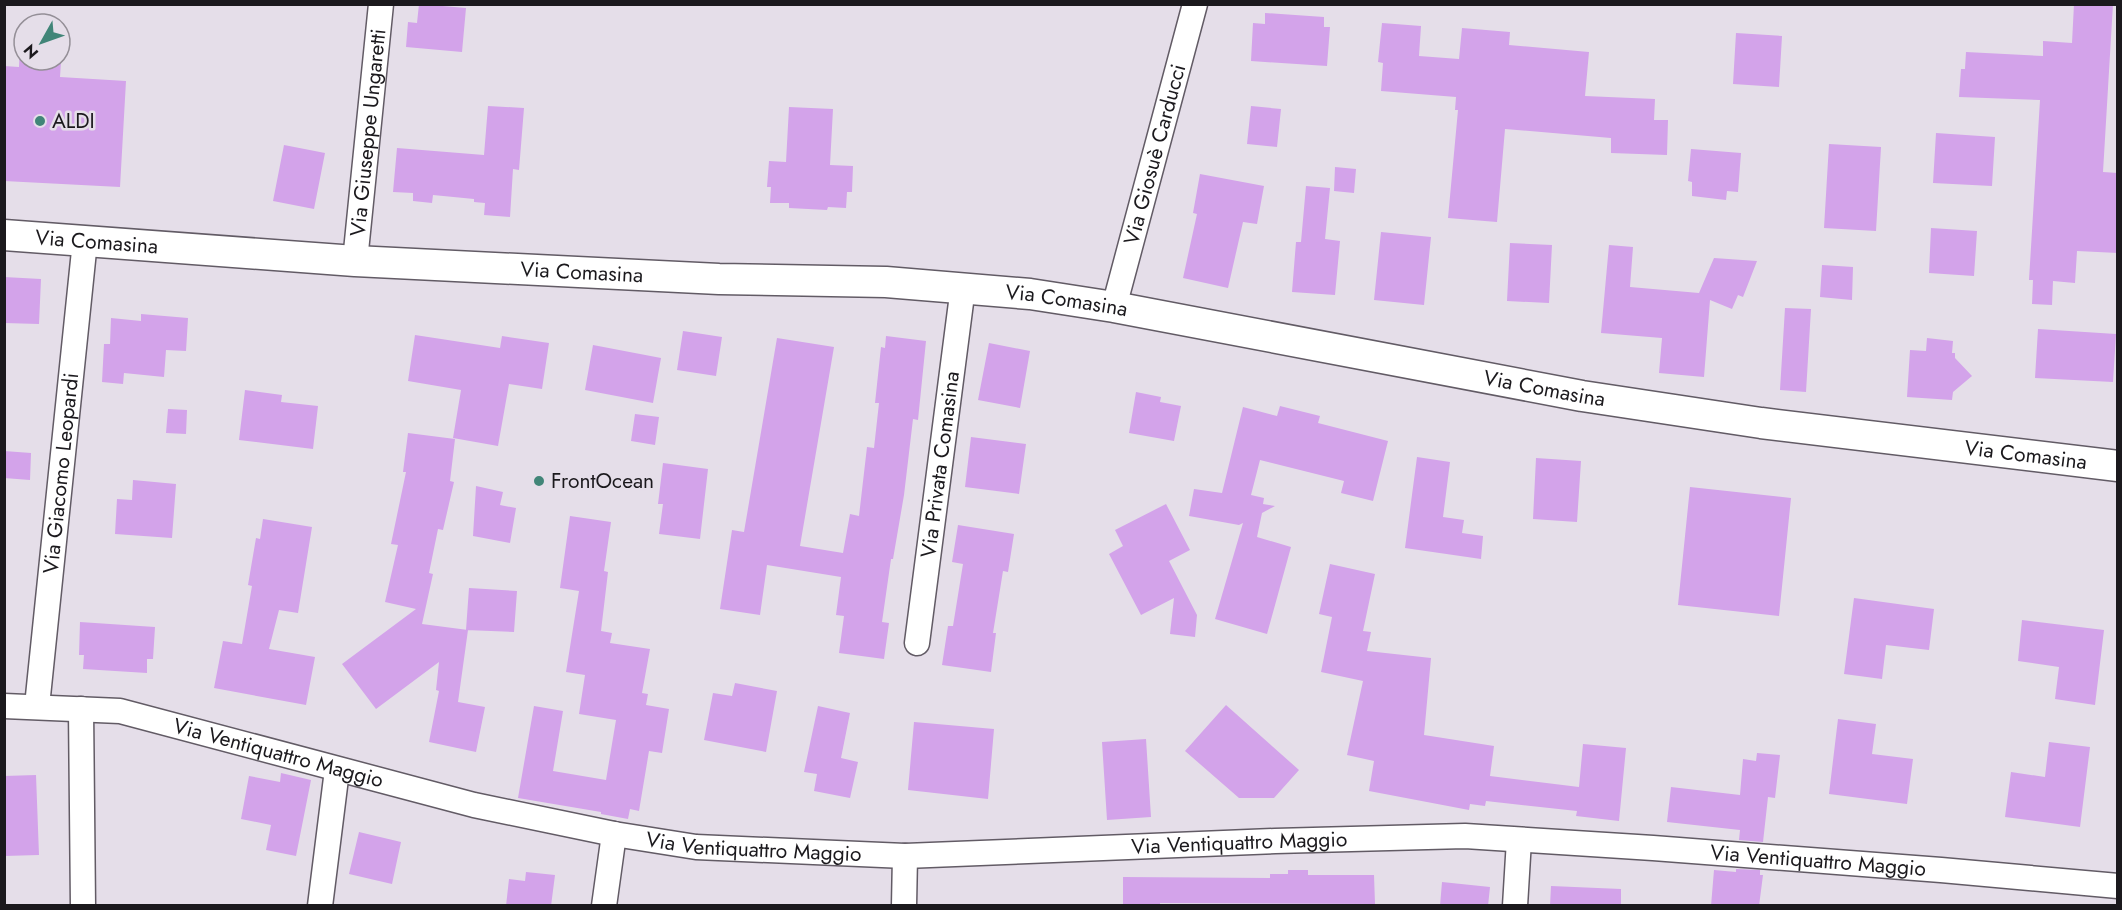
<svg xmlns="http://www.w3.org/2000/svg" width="2122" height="910" font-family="Jost,sans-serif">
	<rect width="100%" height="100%" fill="#e5dee9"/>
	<path fill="#d3a3ea" d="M 419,4 L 466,8 L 462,52 L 406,47 L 408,22 L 417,23 Z
		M 2074,4 L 2113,4 L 2103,172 L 2118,173 L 2118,253 L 2077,251 L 2075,283 L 2053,281 L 2052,305 L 2032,304 L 2033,280 L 2029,280 L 2040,100 L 1959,97 L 1961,69 L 1965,69 L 1966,52 L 2043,56 L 2043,41 L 2072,43 Z
		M 1265,13 L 1324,17 L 1324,27 L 1330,27 L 1327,66 L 1251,61 L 1253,23 L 1265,24 Z
		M 1382,23 L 1421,26 L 1419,56 L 1459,59 L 1462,28 L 1510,32 L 1509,45 L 1589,52 L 1585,96 L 1655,99 L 1654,120 L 1668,120 L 1667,155 L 1611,153 L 1611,138 L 1505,129 L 1497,222 L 1448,218 L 1458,110 L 1455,110 L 1456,97 L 1381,91 L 1383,63 L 1378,62 Z
		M 1736,33 L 1782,36 L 1779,87 L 1733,84 Z
		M 20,43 L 24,43 L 24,60 L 60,60 L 60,45 L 62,46 L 60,77 L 126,81 L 120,187 L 4,181 L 4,66 L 19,67 Z
		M 488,106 L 524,108 L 519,170 L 513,169 L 510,217 L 484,215 L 485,203 L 474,202 L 474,199 L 433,195 L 432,203 L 413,201 L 413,193 L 393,192 L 397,148 L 484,155 Z
		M 1251,106 L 1281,109 L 1277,147 L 1247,144 Z
		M 789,107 L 833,109 L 830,165 L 853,166 L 852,192 L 847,192 L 846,208 L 828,207 L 827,210 L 789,208 L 789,203 L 770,203 L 771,187 L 767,187 L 769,161 L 786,162 Z
		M 1936,133 L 1995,137 L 1992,186 L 1933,183 Z
		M 1829,144 L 1881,147 L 1876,231 L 1824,228 Z
		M 284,145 L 325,153 L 314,209 L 273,201 Z
		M 1691,149 L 1741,153 L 1738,192 L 1727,191 L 1726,200 L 1692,196 L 1692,182 L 1688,181 Z
		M 1335,167 L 1356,169 L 1354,193 L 1334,191 Z
		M 1200,174 L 1264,186 L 1257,224 L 1243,222 L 1228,288 L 1183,278 L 1197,214 L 1193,213 Z
		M 1306,186 L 1330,188 L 1325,239 L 1340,241 L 1335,295 L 1292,292 L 1296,242 L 1301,242 Z
		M 1931,228 L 1977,231 L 1974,276 L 1929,273 Z
		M 1381,232 L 1431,237 L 1424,305 L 1374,300 Z
		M 1510,243 L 1552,245 L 1549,303 L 1507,301 Z
		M 1609,245 L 1633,247 L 1630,287 L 1699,293 L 1714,258 L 1757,261 L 1743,297 L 1738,295 L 1732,309 L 1710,300 L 1704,377 L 1659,373 L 1662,338 L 1601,333 Z
		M 1822,265 L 1853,267 L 1852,300 L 1820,297 Z
		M 4,277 L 41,279 L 39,324 L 4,323 Z
		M 1785,308 L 1811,309 L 1806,392 L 1780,390 Z
		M 141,314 L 188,318 L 186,351 L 166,350 L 164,377 L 124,373 L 123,384 L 102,382 L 104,344 L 110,344 L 111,318 L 141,321 Z
		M 2038,329 L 2116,334 L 2113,382 L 2035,378 Z
		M 683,331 L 722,337 L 716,376 L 677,370 Z
		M 415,335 L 500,348 L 502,336 L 549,343 L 542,389 L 509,384 L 498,446 L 453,438 L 461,390 L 408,381 Z
		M 886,336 L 926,341 L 918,420 L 913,419 L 904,495 L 893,559 L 891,559 L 882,622 L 889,623 L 884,659 L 839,653 L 844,616 L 836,615 L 841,577 L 767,565 L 760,615 L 720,609 L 732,530 L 744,532 L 777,338 L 834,347 L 800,546 L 843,553 L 850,514 L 859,516 L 867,447 L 874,448 L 879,403 L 875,403 L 881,347 L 885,348 Z
		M 1927,338 L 1953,341 L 1952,353 L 1955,353 L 1955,358 L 1972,376 L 1953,392 L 1952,400 L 1907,397 L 1910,350 L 1926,351 Z
		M 989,343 L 1030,351 L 1020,408 L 978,400 Z
		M 593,345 L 661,358 L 653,403 L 585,390 Z
		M 245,390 L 282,395 L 281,402 L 318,406 L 313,449 L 239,440 Z
		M 1136,392 L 1161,397 L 1160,402 L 1181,406 L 1174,441 L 1129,433 Z
		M 1280,406 L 1320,416 L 1318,423 L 1388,441 L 1373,501 L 1341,493 L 1344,481 L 1260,460 L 1251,495 L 1264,498 L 1263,504 L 1275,506 L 1262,513 L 1257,537 L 1291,547 L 1267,634 L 1215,619 L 1243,523 L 1239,525 L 1189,516 L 1194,489 L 1222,493 L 1243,407 L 1277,416 Z
		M 168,409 L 187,410 L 186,434 L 166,433 Z
		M 635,414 L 659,417 L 655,445 L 631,441 Z
		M 408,433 L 455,439 L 450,481 L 454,482 L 443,530 L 438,529 L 429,573 L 433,574 L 422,624 L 468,630 L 458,702 L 485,707 L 476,752 L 429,742 L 439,691 L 436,690 L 439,662 L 376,709 L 342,664 L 416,609 L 385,602 L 398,545 L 391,544 L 406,472 L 403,472 Z
		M 971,437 L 1026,444 L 1019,494 L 965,487 Z
		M 4,451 L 31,453 L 30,480 L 4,478 Z
		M 1417,457 L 1450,462 L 1443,517 L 1464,520 L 1462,533 L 1483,536 L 1481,559 L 1405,548 Z
		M 1536,458 L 1581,461 L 1577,522 L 1533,519 Z
		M 663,463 L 708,469 L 700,539 L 659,534 L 663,504 L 658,504 Z
		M 133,480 L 176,484 L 172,538 L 115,534 L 117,499 L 132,500 Z
		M 476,486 L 503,492 L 500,505 L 516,508 L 510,543 L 473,536 Z
		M 1690,487 L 1791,498 L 1779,616 L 1678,605 Z
		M 1166,504 L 1190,550 L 1169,561 L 1197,615 L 1195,637 L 1170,634 L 1174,598 L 1141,615 L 1109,554 L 1123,546 L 1115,530 Z
		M 570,516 L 611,522 L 604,571 L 608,572 L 601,631 L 612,633 L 610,643 L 650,649 L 642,693 L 648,694 L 646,705 L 669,709 L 662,753 L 649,751 L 639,811 L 630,809 L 628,819 L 601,814 L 601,812 L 518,798 L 534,706 L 563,711 L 553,771 L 606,780 L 616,720 L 579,714 L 585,675 L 566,672 L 579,591 L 560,588 Z
		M 263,519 L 312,527 L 298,613 L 279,610 L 269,649 L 315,657 L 306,705 L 214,688 L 223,641 L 242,644 L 252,586 L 248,585 L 256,538 L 260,539 Z
		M 958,525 L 1014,534 L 1008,572 L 1003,571 L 993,633 L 996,633 L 991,672 L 942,665 L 948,626 L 953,626 L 963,564 L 952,562 Z
		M 1330,564 L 1375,574 L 1363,631 L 1371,632 L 1367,651 L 1431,658 L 1424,735 L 1494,746 L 1490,776 L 1579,787 L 1583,744 L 1626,748 L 1619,821 L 1576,816 L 1577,811 L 1486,801 L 1485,806 L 1470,804 L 1469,810 L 1369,791 L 1374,761 L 1347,755 L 1363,681 L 1321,672 L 1332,617 L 1319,614 Z
		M 469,588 L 517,591 L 514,632 L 466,630 Z
		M 1854,598 L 1934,609 L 1929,650 L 1886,645 L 1882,679 L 1844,674 Z
		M 2022,620 L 2104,630 L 2095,705 L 2055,699 L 2059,667 L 2018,661 Z
		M 80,622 L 155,627 L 153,659 L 147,659 L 147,673 L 83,669 L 84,655 L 79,655 Z
		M 735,683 L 777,691 L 766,752 L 704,740 L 713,693 L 732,696 Z
		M 1226,705 L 1299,770 L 1274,798 L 1239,798 L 1185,751 Z
		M 818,706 L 850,713 L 841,758 L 858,762 L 850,798 L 814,791 L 817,774 L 804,772 Z
		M 1838,719 L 1876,724 L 1872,754 L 1913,759 L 1907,804 L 1829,794 Z
		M 914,722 L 994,729 L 988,799 L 908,790 Z
		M 1146,739 L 1151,817 L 1107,820 L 1102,742 Z
		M 2049,742 L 2090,747 L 2080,827 L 2005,817 L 2011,772 L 2045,777 Z
		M 1757,753 L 1780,755 L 1775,798 L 1768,797 L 1763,842 L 1739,840 L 1740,830 L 1667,822 L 1671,787 L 1740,795 L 1743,759 L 1756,761 Z
		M 281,773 L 311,780 L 296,856 L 266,850 L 271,825 L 241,819 L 249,776 L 280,782 Z
		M 36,775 L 39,855 L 4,856 L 4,776 Z
		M 359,832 L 401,842 L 392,884 L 349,874 Z
		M 1736,869 L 1760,870 L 1760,875 L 1763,875 L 1759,906 L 1711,906 L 1714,870 L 1736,872 Z
		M 1288,870 L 1308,870 L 1308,875 L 1374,875 L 1375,904 L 1160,903 L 1160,906 L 1123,906 L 1123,877 L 1270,878 L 1270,874 L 1288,874 Z
		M 526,872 L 555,875 L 551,906 L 506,906 L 509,879 L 525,881 Z
		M 1442,882 L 1490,887 L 1488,906 L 1440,906 Z
		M 1551,886 L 1621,889 L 1621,906 L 1550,906 Z"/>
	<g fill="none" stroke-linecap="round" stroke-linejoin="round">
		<g stroke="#625b65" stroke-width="27">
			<g id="minor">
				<path id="s1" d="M 355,261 L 381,4"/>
				<path id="s2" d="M 1114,307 L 1195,4"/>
				<path id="s3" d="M 917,643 L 963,287"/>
				<path id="s4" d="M 4,706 L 120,711 L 474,805 L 614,834 L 696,847 L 905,856 L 1275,841 L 1465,836 L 1653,848 L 1941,870 L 2118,886"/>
				<path id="s5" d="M 37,706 L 85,241"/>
				<path d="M 81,709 L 83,906"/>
				<path d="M 320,906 L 337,770"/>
				<path d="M 604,906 L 614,834"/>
				<path d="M 904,906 L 905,856"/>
				<path d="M 1515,906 L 1519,840"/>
			</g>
		</g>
		<g stroke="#625b65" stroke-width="33">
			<g id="tertiary">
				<path id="s6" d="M 4,235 L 355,261 L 719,279 L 886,282 L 1030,294 L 1114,307 L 1582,396 L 1761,423 L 2118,466"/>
			</g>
		</g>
		<use href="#minor" stroke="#fff" stroke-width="24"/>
		<use href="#tertiary" stroke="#fff" stroke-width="30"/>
	</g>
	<g fill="#418578" stroke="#e5dee9" stroke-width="2">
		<circle cx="40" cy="121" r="6"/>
		<circle cx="539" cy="481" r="6"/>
	</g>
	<g text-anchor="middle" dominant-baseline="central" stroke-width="5" stroke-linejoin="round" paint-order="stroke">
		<g font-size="21" fill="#1b191d" stroke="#e5dee9" text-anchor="start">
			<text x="52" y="121">ALDI</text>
			<text x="551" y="481">FrontOcean</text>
		</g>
		<g font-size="21" fill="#1b191d" stroke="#e5dee9">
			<text stroke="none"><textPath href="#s1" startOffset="129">Via Giuseppe Ungaretti</textPath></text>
			<text stroke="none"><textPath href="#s2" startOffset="158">Via Giosuè Carducci</textPath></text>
			<text stroke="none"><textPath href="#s6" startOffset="93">Via Comasina</textPath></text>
			<text stroke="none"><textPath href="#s6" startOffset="579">Via Comasina</textPath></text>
			<text stroke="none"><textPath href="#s6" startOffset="1065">Via Comasina</textPath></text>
			<text stroke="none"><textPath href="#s6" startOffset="1551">Via Comasina</textPath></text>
			<text stroke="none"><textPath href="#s6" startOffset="2037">Via Comasina</textPath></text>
			<text stroke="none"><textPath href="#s3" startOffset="180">Via Privata Comasina</textPath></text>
			<text stroke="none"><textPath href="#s5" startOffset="234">Via Giacomo Leopardi</textPath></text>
			<text stroke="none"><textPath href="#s4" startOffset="280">Via Ventiquattro Maggio</textPath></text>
			<text stroke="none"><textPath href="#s4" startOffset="1252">Via Ventiquattro Maggio</textPath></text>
			<text stroke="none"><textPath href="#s4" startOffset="766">Via Ventiquattro Maggio</textPath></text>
			<text stroke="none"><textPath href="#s4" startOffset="1832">Via Ventiquattro Maggio</textPath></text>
		</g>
	</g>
	<rect width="2122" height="910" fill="none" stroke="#1b191d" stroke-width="12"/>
	<g transform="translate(42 42) rotate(230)"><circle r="28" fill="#e5dee9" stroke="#948f97" stroke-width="1.5"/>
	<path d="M0-4.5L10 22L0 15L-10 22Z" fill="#418578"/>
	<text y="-9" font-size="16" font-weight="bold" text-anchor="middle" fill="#1b191d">N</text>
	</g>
</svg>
